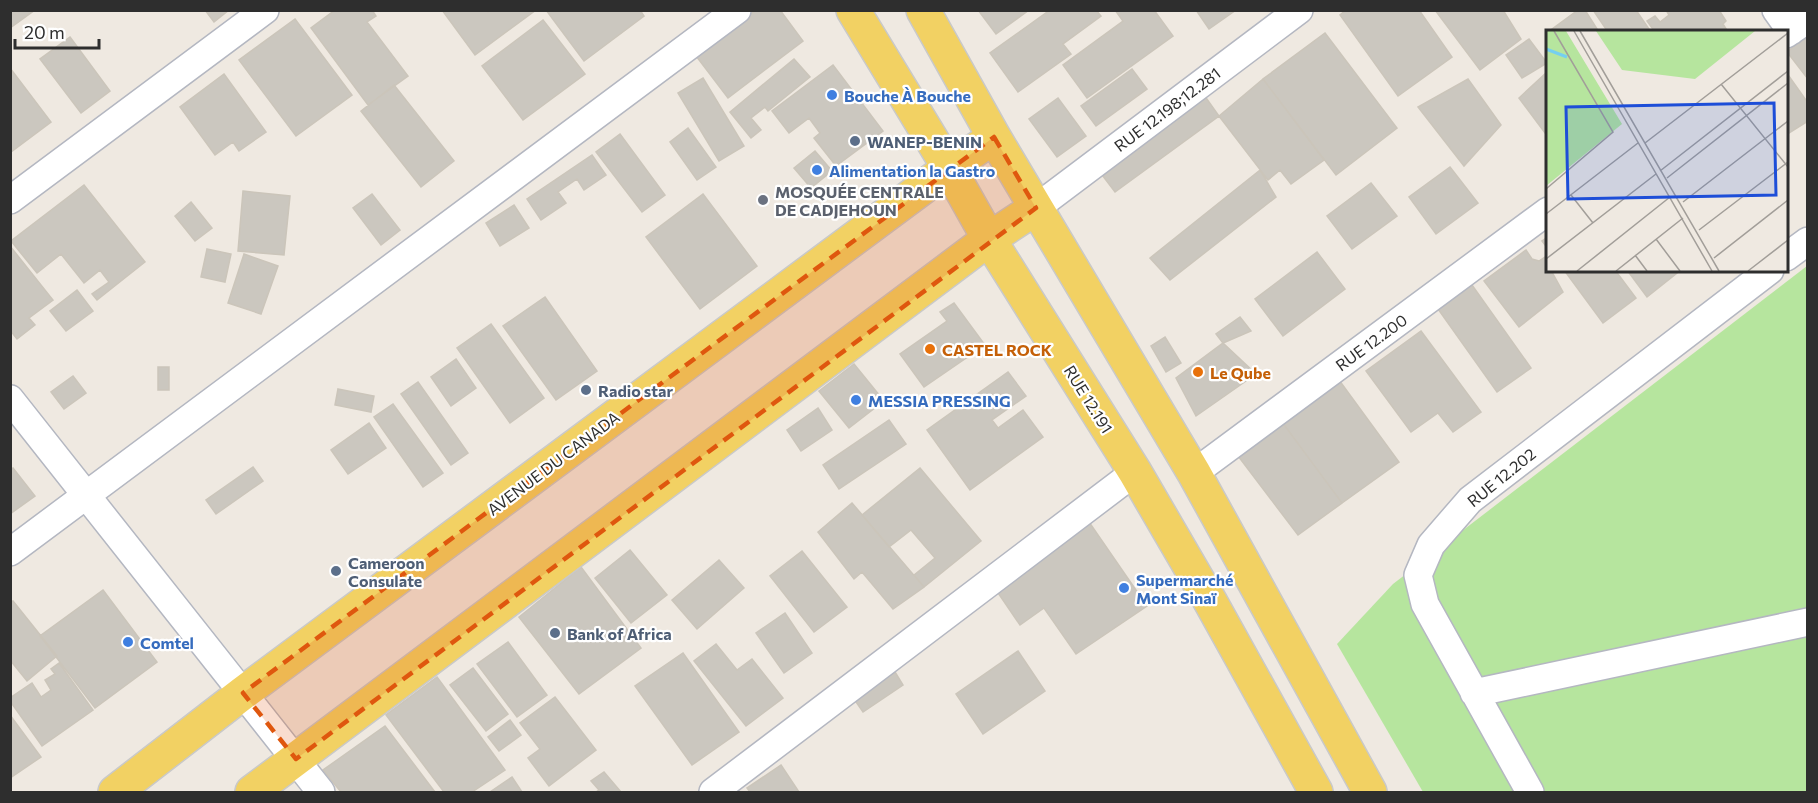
<svg xmlns="http://www.w3.org/2000/svg" width="1818" height="803" font-family="Commissioner,sans-serif">
	<rect width="100%" height="100%" fill="#efe9e1"/>
	<path fill="#b6e59e" d="M 1807,266 L 1807,792 L 1423,792 L 1337,644 L 1393,584 Z"/>
	<path fill="#cbc7bf" stroke="#cbc5ba" stroke-width="1.5" d="M 10,10 L 35,10 L 10,28 Z
		M 205,10 L 229,10 L 214,22 Z
		M 335,10 L 372,10 L 376,16 L 367,22 L 408,76 L 368,105 L 311,28 Z
		M 442,10 L 487,10 L 488,12 L 491,10 L 536,10 L 475,55 Z
		M 546,10 L 640,10 L 644,16 L 584,61 Z
		M 756,10 L 780,10 L 803,41 L 728,98 L 696,56 Z
		M 978,10 L 1029,10 L 996,34 Z
		M 1050,10 L 1096,10 L 1101,16 L 1063,44 L 1071,54 L 1018,92 L 990,53 Z
		M 1115,10 L 1154,10 L 1173,36 L 1087,98 L 1063,65 L 1123,21 Z
		M 1196,10 L 1236,10 L 1209,29 Z
		M 1346,10 L 1419,10 L 1452,57 L 1398,96 L 1340,15 Z
		M 1435,10 L 1503,10 L 1521,39 L 1480,70 Z
		M 1578,10 L 1585,10 L 1599,32 L 1548,32 Z
		M 1593,10 L 1636,10 L 1651,32 L 1608,32 Z
		M 1666,10 L 1719,10 L 1726,21 L 1723,24 L 1728,32 L 1655,32 L 1647,21 L 1655,16 L 1660,22 L 1669,15 Z
		M 295,19 L 352,95 L 296,136 L 239,60 Z
		M 543,20 L 585,74 L 523,120 L 482,66 Z
		M 1325,33 L 1397,128 L 1336,175 L 1263,79 Z
		M 1808,36 L 1808,79 L 1787,52 Z
		M 70,37 L 110,91 L 81,113 L 40,59 Z
		M 1529,39 L 1547,63 L 1522,78 L 1506,55 Z
		M 794,59 L 810,77 L 768,111 L 765,107 L 751,118 L 761,130 L 751,138 L 730,112 Z
		M 833,65 L 883,131 L 836,166 L 814,138 L 820,133 L 809,118 L 789,133 L 772,111 Z
		M 10,68 L 51,122 L 11,152 L 10,152 Z
		M 1132,69 L 1147,89 L 1096,126 L 1081,106 Z
		M 1547,72 L 1548,73 L 1548,137 L 1519,98 Z
		M 1786,72 L 1808,103 L 1808,121 L 1786,135 Z
		M 224,74 L 266,132 L 239,151 L 233,142 L 215,155 L 180,107 Z
		M 703,78 L 744,146 L 719,161 L 678,93 Z
		M 1263,79 L 1324,160 L 1291,184 L 1280,170 L 1268,180 L 1219,116 Z
		M 1468,79 L 1501,125 L 1464,166 L 1418,107 Z
		M 394,85 L 454,161 L 421,187 L 361,111 Z
		M 1204,95 L 1219,116 L 1115,192 L 1099,171 Z
		M 1058,98 L 1086,136 L 1057,157 L 1029,119 Z
		M 688,128 L 716,167 L 697,180 L 670,142 Z
		M 620,134 L 665,195 L 642,212 L 596,152 Z
		M 815,151 L 832,171 L 811,188 L 794,168 Z
		M 592,155 L 606,175 L 584,190 L 577,179 L 558,192 L 566,203 L 541,220 L 527,199 Z
		M 1450,167 L 1478,203 L 1436,234 L 1409,197 Z
		M 1260,170 L 1276,197 L 1170,280 L 1150,258 Z
		M 1371,183 L 1397,216 L 1352,249 L 1327,216 Z
		M 84,185 L 145,262 L 97,300 L 92,294 L 109,282 L 100,270 L 84,283 L 61,254 L 37,273 L 11,241 Z
		M 243,191 L 290,196 L 284,255 L 238,251 Z
		M 372,194 L 400,230 L 381,245 L 353,208 Z
		M 703,194 L 757,266 L 700,309 L 646,237 Z
		M 191,202 L 212,228 L 195,241 L 175,216 Z
		M 514,205 L 529,228 L 500,246 L 486,223 Z
		M 1548,237 L 1548,249 L 1542,241 Z
		M 10,246 L 53,300 L 29,318 L 35,325 L 17,339 L 10,330 Z
		M 207,249 L 231,254 L 225,282 L 201,277 Z
		M 1526,250 L 1532,259 L 1539,261 L 1548,255 L 1548,270 L 1555,270 L 1552,272 L 1563,292 L 1519,327 L 1484,281 Z
		M 1317,252 L 1345,289 L 1283,336 L 1255,299 Z
		M 244,254 L 278,266 L 261,314 L 228,303 Z
		M 1564,270 L 1615,270 L 1636,298 L 1603,323 Z
		M 1627,270 L 1675,270 L 1677,273 L 1647,297 Z
		M 1467,278 L 1531,368 L 1497,392 L 1433,302 Z
		M 77,290 L 93,311 L 66,331 L 50,311 Z
		M 545,297 L 597,371 L 556,400 L 503,326 Z
		M 954,303 L 985,345 L 924,387 L 900,354 L 947,321 L 940,312 Z
		M 1240,317 L 1251,331 L 1223,343 L 1216,334 Z
		M 491,324 L 544,398 L 510,423 L 457,348 Z
		M 1421,331 L 1481,412 L 1453,432 L 1438,413 L 1411,432 L 1366,371 Z
		M 1165,337 L 1181,363 L 1166,372 L 1151,346 Z
		M 1223,343 L 1256,374 L 1196,416 L 1176,378 Z
		M 456,359 L 476,388 L 451,406 L 431,377 Z
		M 854,364 L 884,401 L 849,428 L 819,391 Z
		M 158,367 L 169,367 L 169,390 L 158,390 Z
		M 1008,372 L 1026,396 L 992,420 L 998,428 L 1023,410 L 1043,437 L 970,490 L 927,430 Z
		M 73,376 L 86,393 L 64,409 L 51,392 Z
		M 1339,380 L 1399,462 L 1342,503 L 1282,422 Z
		M 418,382 L 468,453 L 451,465 L 401,394 Z
		M 338,389 L 374,396 L 371,412 L 335,405 Z
		M 393,404 L 443,473 L 423,487 L 374,417 Z
		M 818,408 L 832,430 L 801,451 L 787,430 Z
		M 889,420 L 906,444 L 839,489 L 823,465 Z
		M 1282,422 L 1342,503 L 1298,535 L 1238,456 Z
		M 369,423 L 386,448 L 348,474 L 331,450 Z
		M 253,467 L 263,481 L 216,514 L 206,500 Z
		M 13,468 L 35,496 L 10,514 L 10,470 Z
		M 920,468 L 981,541 L 924,587 L 914,575 L 935,558 L 911,530 L 889,547 L 862,515 Z
		M 852,503 L 924,587 L 893,609 L 862,572 L 854,579 L 818,532 Z
		M 1089,522 L 1147,606 L 1076,654 L 1044,608 L 1020,625 L 994,587 Z
		M 630,550 L 667,595 L 631,623 L 595,578 Z
		M 802,551 L 847,607 L 814,632 L 770,576 Z
		M 719,560 L 744,588 L 697,629 L 672,600 Z
		M 581,567 L 641,648 L 579,694 L 519,617 Z
		M 103,590 L 157,662 L 95,708 L 40,636 Z
		M 13,601 L 57,656 L 27,681 L 10,660 L 10,602 Z
		M 785,613 L 812,653 L 784,673 L 756,633 Z
		M 508,642 L 547,695 L 517,717 L 477,664 Z
		M 716,644 L 737,670 L 752,659 L 783,698 L 746,726 L 694,661 Z
		M 1018,651 L 1045,691 L 983,734 L 956,694 Z
		M 683,653 L 739,732 L 692,765 L 635,686 Z
		M 59,663 L 93,710 L 42,746 L 10,701 L 10,698 L 32,683 L 41,697 L 51,690 L 45,680 L 55,674 L 51,669 Z
		M 473,668 L 508,714 L 486,731 L 450,685 Z
		M 895,672 L 903,685 L 863,712 L 854,699 Z
		M 437,677 L 505,770 L 472,792 L 444,792 L 386,715 Z
		M 555,697 L 596,750 L 549,786 L 528,758 L 540,749 L 520,723 Z
		M 10,715 L 41,757 L 10,778 Z
		M 510,720 L 521,735 L 499,751 L 488,737 Z
		M 385,726 L 435,792 L 341,792 L 323,770 Z
		M 781,765 L 799,792 L 750,792 L 747,788 Z
		M 604,772 L 621,792 L 596,792 L 599,790 L 591,781 Z
		M 512,777 L 522,792 L 490,792 Z"/>
	<g fill="none" stroke-linecap="round" stroke-linejoin="round">
		<g stroke="#b4b7c1" stroke-width="30">
			<path id="minor" d="M 1776,10 L 1791,31
				M 1786,34 L 1808,19
				M 10,200 L 265,10
				M 1036,208 L 1299,10
				M 1786,257 L 1808,241
				M 10,399 L 321,792
				M 1194,473 L 1548,211
				M 10,552 L 737,10
				M 1474,693 L 1808,622
				M 713,792 L 1135,472
				M 1530,792 L 1425,604 L 1418,575 L 1431,545 L 1470,500 L 1770,270"/>
		</g>
		<g stroke="#c9c9c9" stroke-width="36">
			<path id="major" d="M 853,10 L 949,168 L 989,239 L 1135,472 L 1210,601 L 1316,792
				M 923,10 L 994,137 L 1194,473 L 1370,792
				M 115,792 L 243,693 L 949,168 L 994,137
				M 252,792 L 989,239 L 1036,208"/>
		</g>
		<use href="#minor" stroke="#fff" stroke-width="27"/>
		<use href="#major" stroke="#f2d163" stroke-width="33"/>
	</g>
	<path fill="#df570e" fill-opacity="0.2" stroke="#df570e" stroke-width="4.5" stroke-dasharray="12 8" stroke-linejoin="round" d="M 994,137 L 1036,208 L 296,759 L 243,693 Z"/>
	<g fill="#3f7fe0" stroke="#fff" stroke-width="2">
		<circle cx="832" cy="95" r="6"/>
		<circle cx="817" cy="170" r="6"/>
		<circle cx="856" cy="400" r="6"/>
		<circle cx="1124" cy="588" r="6"/>
		<circle cx="128" cy="642" r="6"/>
	</g>
	<g fill="#5c6f8a" stroke="#fff" stroke-width="2">
		<circle cx="855" cy="141" r="6"/>
		<circle cx="586" cy="390" r="6"/>
		<circle cx="336" cy="571" r="6"/>
		<circle cx="555" cy="633" r="6"/>
	</g>
	<circle fill="#6b7280" stroke="#fff" stroke-width="2" cx="763" cy="200" r="6"/>
	<g fill="#e8710a" stroke="#fff" stroke-width="2">
		<circle cx="930" cy="349" r="6"/>
		<circle cx="1198" cy="372" r="6"/>
	</g>
	<g text-anchor="middle" dominant-baseline="central" stroke-width="4.5" stroke-linejoin="round" paint-order="stroke">
		<g font-size="16" font-weight="bold" fill="#366cbe" stroke="#fff" text-anchor="start">
			<text x="844" y="95">Bouche À Bouche</text>
			<text x="829" y="170">Alimentation la Gastro</text>
			<text x="868" y="400">MESSIA PRESSING</text>
			<text x="1136" y="579">Supermarché<tspan x="1136" dy="18">Mont Sinaï</tspan></text>
			<text x="140" y="642">Comtel</text>
		</g>
		<g font-size="16" fill="#2e2e2e" stroke="#fff">
			<text transform="translate(1167 109) rotate(-37)">RUE 12.198;12.281</text>
			<text transform="translate(1371 342) rotate(-36)">RUE 12.200</text>
			<text transform="translate(1089 399) rotate(58)">RUE 12.191</text>
			<text transform="translate(553 463) rotate(-37)">AVENUE DU CANADA</text>
			<text transform="translate(1501 477) rotate(-39)">RUE 12.202</text>
		</g>
		<g font-size="16" font-weight="bold" fill="#4e5e75" stroke="#fff" text-anchor="start">
			<text x="867" y="141">WANEP-BENIN</text>
			<text x="598" y="390">Radio star</text>
			<text x="348" y="562">Cameroon<tspan x="348" dy="18">Consulate</tspan></text>
			<text x="567" y="633">Bank of Africa</text>
		</g>
		<g font-size="16" font-weight="bold" fill="#5b616d" stroke="#fff" text-anchor="start">
			<text x="775" y="191">MOSQUÉE CENTRALE<tspan x="775" dy="18">DE CADJEHOUN</tspan></text>
		</g>
		<g font-size="16" font-weight="bold" fill="#c56008" stroke="#fff" text-anchor="start">
			<text x="942" y="349">CASTEL ROCK</text>
			<text x="1210" y="372">Le Qube</text>
		</g>
	</g>
	<g transform="translate(1546 30)">
		<rect width="242" height="242" fill="#efe9e1"/>
		<path d="M 0,1 L 20,1 L 76,94 L 0,156 ZM 50,1 L 209,1 L 149,49 L 76,40 Z" fill="#b6e59e"/>
		<path fill="none" stroke="#75cff0" stroke-width="3" d="M 0,19 L 21,27"/>
		<path fill="none" stroke="#a29e99" stroke-width="1.5" d="M 28,1 L 166,241M 34,1 L 173,241M 175,54 L 242,137M 99,113 L 242,3M 114,141 L 242,41M 121,148 L 242,53M 0,159 L 67,102 L 8,1M 25,165 L 47,193M 137,172 L 242,91M 0,184 L 92,113M 153,200 L 242,132M 110,209 L 134,241M 89,225 L 101,241M 168,228 L 242,170M 0,229 L 110,144M 31,241 L 124,167M 70,241 L 137,188M 202,241 L 242,210"/>
		<path fill="#1d4ed8" fill-opacity="0.15" stroke="#1d4ed8" stroke-width="3" d="M 228,73 L 230,165 L 22,169 L 20,77 Z"/>
		<rect width="242" height="242" fill="none" stroke="#2e2e2e" stroke-width="3"/>
	</g>
	<rect width="1818" height="803" fill="none" stroke="#2e2e2e" stroke-width="24"/>
	<path d="M15 39v9h84v-9" fill="none" stroke="#2e2e2e" stroke-width="3"/>
	<text x="24" y="39" font-size="18" fill="#2e2e2e" stroke="#ffffff" stroke-width="4.5" paint-order="stroke">20 m</text>
</svg>
